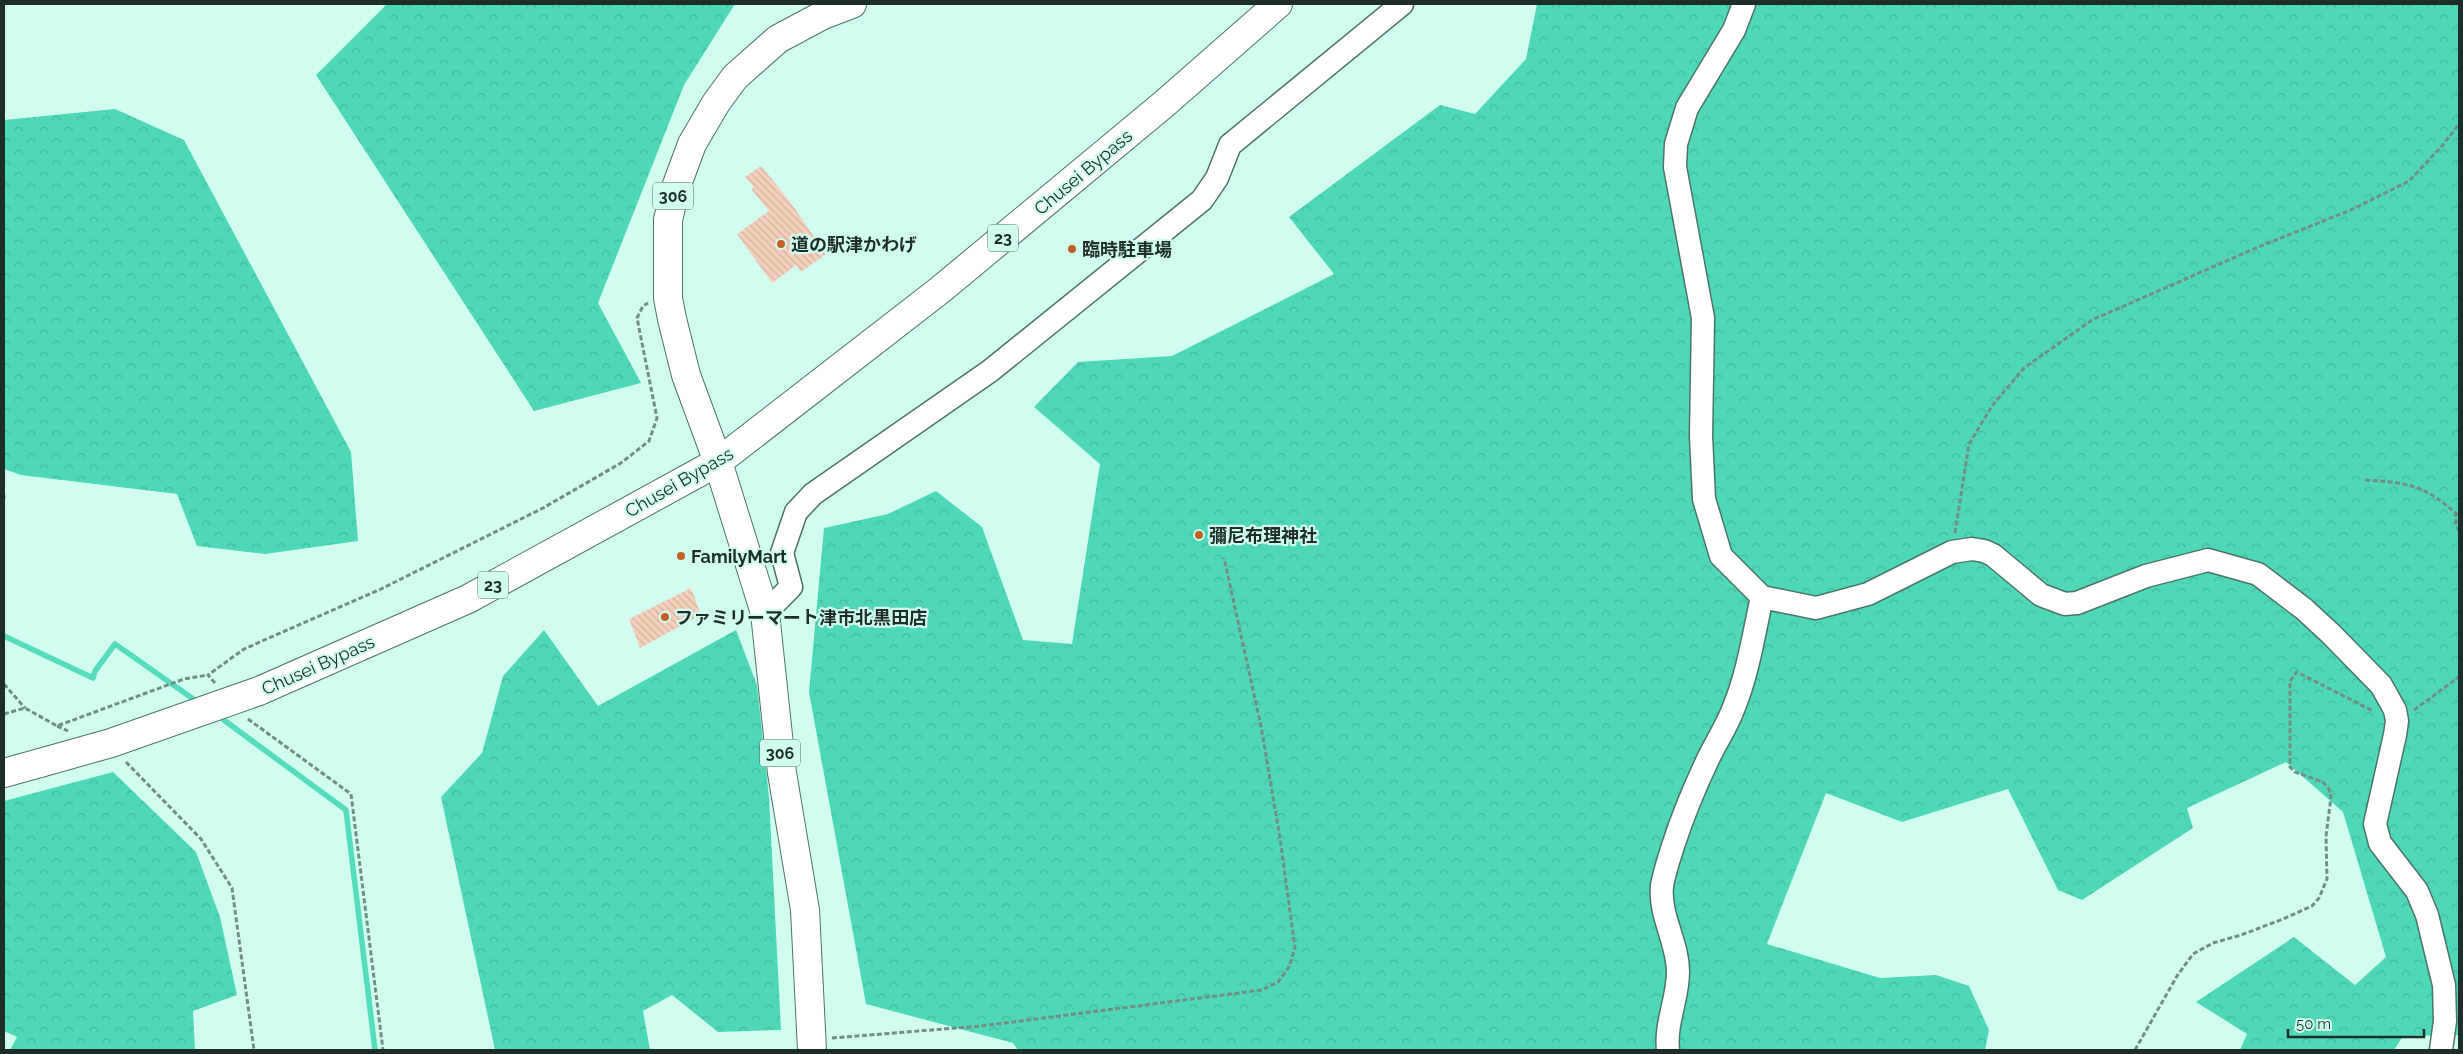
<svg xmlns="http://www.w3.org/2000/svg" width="2463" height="1054" font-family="Raleway,'Noto Sans JP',sans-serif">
	<defs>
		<pattern id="forest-crowns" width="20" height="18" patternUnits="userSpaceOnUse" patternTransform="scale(1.25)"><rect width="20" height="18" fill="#4ed8b8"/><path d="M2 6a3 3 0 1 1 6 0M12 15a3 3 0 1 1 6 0" fill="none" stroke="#44ba9e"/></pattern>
		<pattern id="building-back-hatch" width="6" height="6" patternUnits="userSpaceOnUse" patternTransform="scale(1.25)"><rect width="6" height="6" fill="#f6d0bc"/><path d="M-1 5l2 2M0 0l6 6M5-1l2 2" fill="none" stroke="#d2b3a2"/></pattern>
	</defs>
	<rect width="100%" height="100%" fill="#d1fdf0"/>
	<path fill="url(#forest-crowns)" d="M 387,4 L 735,4 L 684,85 L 598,303 L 641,383 L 534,411 L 316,75 Z
		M 1537,4 L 2459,4 L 2459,1035 L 2403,1036 L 2394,1050 L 2240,1050 L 2247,1034 L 2196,1002 L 2294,937 L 2355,985 L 2386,957 L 2343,812 L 2286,762 L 2187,808 L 2193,828 L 2082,900 L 2058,890 L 2008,789 L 1902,822 L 1826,793 L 1767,944 L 1880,978 L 1936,975 L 1969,986 L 1989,1030 L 1985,1050 L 1018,1050 L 1013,1043 L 866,1004 L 809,692 L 824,528 L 888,514 L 936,491 L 982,527 L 1023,640 L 1072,644 L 1100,464 L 1034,407 L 1078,362 L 1172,356 L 1334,274 L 1289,217 L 1440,105 L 1475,114 L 1526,59 Z
		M 115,109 L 184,140 L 351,452 L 358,541 L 265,554 L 197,546 L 177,494 L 21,475 L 4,469 L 4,120 Z
		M 544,630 L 598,706 L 736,630 L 757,685 L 769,797 L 781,1030 L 718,1032 L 672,995 L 643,1011 L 650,1050 L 495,1050 L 441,797 L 482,753 L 503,676 Z
		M 113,772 L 196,852 L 220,917 L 237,995 L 193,1011 L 195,1050 L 10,1050 L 17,1037 L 4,1031 L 4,801 Z"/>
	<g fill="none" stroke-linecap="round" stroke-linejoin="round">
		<path stroke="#54dcbd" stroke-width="5.5" d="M 4,636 L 93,678 L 95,671 L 115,644 L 199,703
			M 217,715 L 346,810 L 375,1050"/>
	</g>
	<path fill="url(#building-back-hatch)" d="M 761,166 L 788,199 L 826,254 L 801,272 L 796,265 L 772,283 L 737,234 L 769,211 L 752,190 L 753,186 L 745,177 Z
		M 691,588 L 701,615 L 640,648 L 629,619 Z"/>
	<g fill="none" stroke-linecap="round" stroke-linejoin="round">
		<g stroke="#4b7469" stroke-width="25">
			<path id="minor" d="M 1744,4 L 1734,30 L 1687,108 L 1676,144 L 1675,167 L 1703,318 L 1701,436 L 1704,499 L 1721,556 L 1762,597 L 1816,608 L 1868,594 L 1952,552 L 1972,549 L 1984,551 L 1993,555 L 2041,595 L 2065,604 L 2077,603 L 2146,576 L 2208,560 L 2258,574 L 2304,609 L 2331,634 L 2381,685 L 2395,710 L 2397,721 L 2395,735 L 2375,824 L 2380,843 L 2417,891 L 2427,915 L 2444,985 L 2445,1021 L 2441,1050
				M 765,613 L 791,587 L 782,553 L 796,512 L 813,494 L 990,371 L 1202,200 L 1217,178 L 1230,145 L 1402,4
				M 1668,1050 C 1665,1023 1678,999 1678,972 C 1678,942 1659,916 1662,886 C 1664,873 1669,859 1673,846 C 1683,815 1696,784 1710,755 C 1718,739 1728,724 1734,707 C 1748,673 1754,633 1762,597"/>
		</g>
		<g stroke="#4b7469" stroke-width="30">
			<path id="highway" d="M 259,691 L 468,599 L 718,462 L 940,290 L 1164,104 L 1278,4
				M 4,773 L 40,763
				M 812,1050 L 805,910 L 782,773 L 765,613 L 718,462 L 686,375 L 672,319 L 668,298 L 668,220 L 675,190 L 692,144 L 716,103 L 735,77 L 778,39 L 823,15 L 852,4"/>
		</g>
		<path stroke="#718e86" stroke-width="3" stroke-dasharray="5 2.5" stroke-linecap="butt" d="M 2365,480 C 2411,483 2424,485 2459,516
			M 4,495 L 4,499
			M 2455,512 L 2456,524 L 2459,531
			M 1955,533 L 1969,444 L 1992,406 L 2024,368 L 2092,320 L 2256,248 L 2353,209 L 2409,181 L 2442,146 L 2459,124
			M 215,683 L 208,675 L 244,649 L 381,589 L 543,508 L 621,463 L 649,441 L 657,418 L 637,318 L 643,306 L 648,303
			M 4,684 L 25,708
			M 2414,710 L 2459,677
			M 4,714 L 25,708 L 57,726 L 184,679 L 208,675
			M 248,719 L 351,794 L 383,1050
			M 57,726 L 68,731
			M 126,762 L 201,839 L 232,888 L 254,1050
			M 832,1038 L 981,1026 L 1262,990 L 1278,982 L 1289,967 L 1295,948 L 1280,838 L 1261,726 L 1224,558
			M 2135,1050 L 2177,976 L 2193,954 L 2213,943 L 2241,935 L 2283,919 L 2312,906 L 2319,898 L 2327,879 L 2326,836 L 2331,797 L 2329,789 L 2323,782 L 2295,772 L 2290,767 L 2290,681 L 2297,672 L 2373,711"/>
		<use href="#minor" stroke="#fff" stroke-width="22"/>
		<use href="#highway" stroke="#fff" stroke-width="28"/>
		<g stroke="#4b7469" stroke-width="30" stroke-linecap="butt">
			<path id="highway-bridge" d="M 40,763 L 111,743 L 259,691"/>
		</g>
		<use href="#highway-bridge" stroke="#fff" stroke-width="28"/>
	</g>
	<g fill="#c26121" stroke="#d1fdf0" stroke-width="2">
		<circle cx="781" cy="244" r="5"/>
		<circle cx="1072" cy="249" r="5"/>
		<circle cx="1199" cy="535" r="5"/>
		<circle cx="681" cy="556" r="5"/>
		<circle cx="665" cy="617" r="5"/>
	</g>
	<g text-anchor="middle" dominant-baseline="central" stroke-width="4.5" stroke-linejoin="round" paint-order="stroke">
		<g fill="#d1fdf0" stroke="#536c65" stroke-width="1">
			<rect x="653" y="182.5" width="40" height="27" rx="4"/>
			<rect x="988" y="224.5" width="30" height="27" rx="4"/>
			<rect x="478" y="571.5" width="30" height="27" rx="4"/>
			<rect x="760" y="739.5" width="40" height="27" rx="4"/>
		</g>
		<g font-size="16" font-weight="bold" fill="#1d2e2a">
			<text x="673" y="196">306</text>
			<text x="1003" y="238">23</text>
			<text x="493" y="585">23</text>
			<text x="780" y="753">306</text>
		</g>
		<g font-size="18" fill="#1d2e2a" stroke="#d1fdf0">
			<text transform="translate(1083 172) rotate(-40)">Chusei Bypass</text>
			<text transform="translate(679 482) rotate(-30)">Chusei Bypass</text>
			<text transform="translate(318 665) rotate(-24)">Chusei Bypass</text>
		</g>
		<g font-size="18" font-weight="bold" fill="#1d2e2a" stroke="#d1fdf0" text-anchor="start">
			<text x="791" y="244">道の駅津かわげ</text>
			<text x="1082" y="249">臨時駐車場</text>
			<text x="1209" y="535">彌尼布理神社</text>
			<text x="691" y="556">FamilyMart</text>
			<text x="675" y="617">ファミリーマート津市北黒田店</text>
		</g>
	</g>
	<rect width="2463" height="1054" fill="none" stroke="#1d2e2a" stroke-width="10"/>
	<path d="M2288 1029v8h136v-8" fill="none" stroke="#1d2e2a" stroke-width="2.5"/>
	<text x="2296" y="1029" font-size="15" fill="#1d2e2a" stroke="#d1fdf0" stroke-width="4" paint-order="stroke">50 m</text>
</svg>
